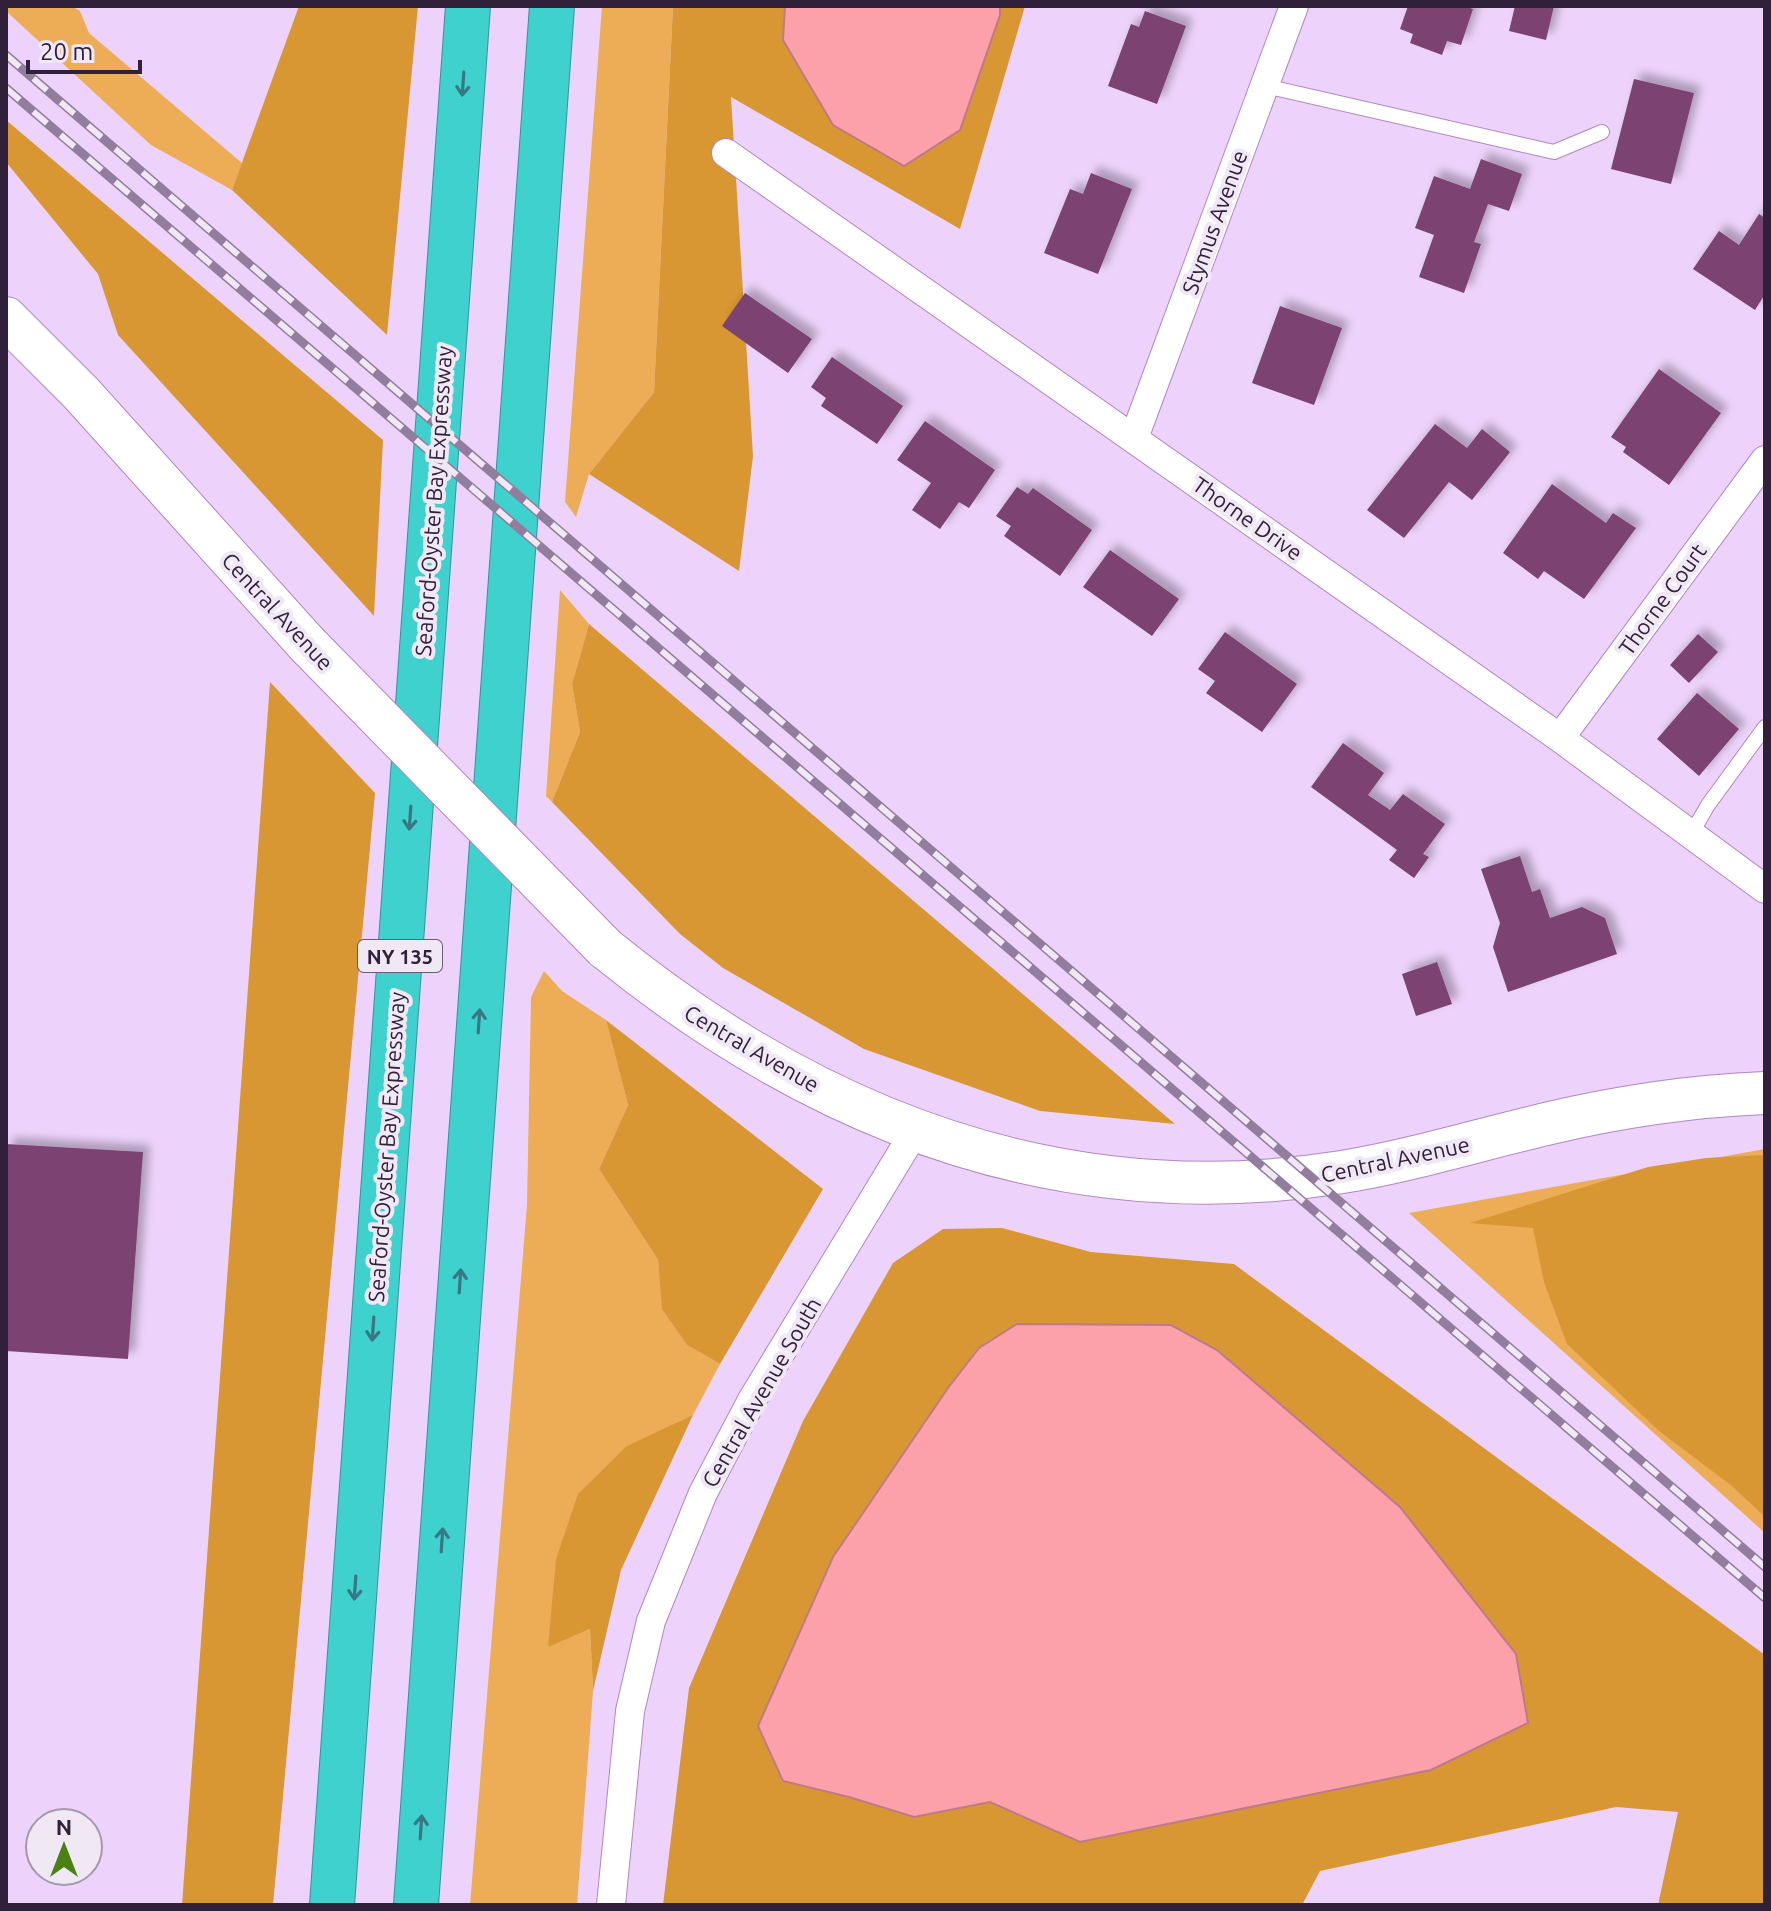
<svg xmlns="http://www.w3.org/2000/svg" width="1771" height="1911" font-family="Ubuntu,sans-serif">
	<defs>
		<filter id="shadow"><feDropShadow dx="7" dy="-7" stdDeviation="4" flood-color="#0004"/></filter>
	</defs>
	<rect width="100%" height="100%" fill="#edd3fb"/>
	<path fill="#ecad56" d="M 6,6 L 72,6 L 80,11 L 89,33 L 242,163 L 232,190 L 151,145 L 6,11 Z
		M 602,6 L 673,6 L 654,392 L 589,474 L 576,517 L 565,502 Z
		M 560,590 L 589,624 L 572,684 L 580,732 L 552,802 L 546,796 Z
		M 544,971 L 562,991 L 606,1020 L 628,1105 L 599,1169 L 658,1260 L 663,1309 L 687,1345 L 720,1364 L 693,1415 L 622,1451 L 548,1646 L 590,1629 L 593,1691 L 577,1905 L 470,1905 L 527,1205 L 531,997 Z
		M 1765,1149 L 1765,1533 L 1409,1213 Z"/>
	<path fill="#d99734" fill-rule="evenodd" d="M 299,6 L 418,6 L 387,335 L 232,190 Z
		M 673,6 L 785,6 L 783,40 L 960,130 L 1000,15 L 1000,6 L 1025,6 L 960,229 L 731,97 L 753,456 L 739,571 L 589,474 L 654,392 Z
		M 6,120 L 383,440 L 374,616 L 118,335 L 98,274 L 6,162 Z
		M 589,624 L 1175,1124 L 1040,1111 L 864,1049 L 723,968 L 680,934 L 552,802 L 580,732 L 572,684 Z
		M 270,682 L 375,793 L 273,1905 L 182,1905 Z
		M 606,1020 L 823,1189 L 720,1364 L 687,1345 L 662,1309 L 658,1260 L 599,1169 L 628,1105 Z
		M 1765,1155 L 1765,1517 L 1732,1486 L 1659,1431 L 1567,1344 L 1544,1282 L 1533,1228 L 1470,1223 L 1648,1167 L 1706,1158 Z
		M 1002,1228 L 1091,1252 L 1234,1264 L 1765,1655 L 1765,1905 L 1658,1905 L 1678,1812 L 1616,1807 L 1320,1871 L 1302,1905 L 663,1905 L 689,1688 L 803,1421 L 893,1263 L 943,1229 ZM 1017,1324 L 1081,1842 L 990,1802 L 849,1797 L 783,1781 L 758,1726 L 833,1557 L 948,1388 L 978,1348 Z
		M 693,1415 L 621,1570 L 593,1691 L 590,1629 L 548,1647 L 556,1559 L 578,1494 L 627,1446 Z"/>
	<path fill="#fca1aa" stroke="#bf7a88" stroke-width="2" d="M 785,6 L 1000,6 L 1000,15 L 960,130 L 904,166 L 833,125 L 783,40 Z
		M 1017,1324 L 1171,1325 L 1217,1350 L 1400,1507 L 1516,1654 L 1528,1723 L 1431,1770 L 1080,1842 L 990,1802 L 914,1817 L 849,1797 L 783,1781 L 758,1726 L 833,1557 L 948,1388 L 979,1348 Z"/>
	<path fill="#7b4271" filter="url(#shadow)" d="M 1408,6 L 1464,6 L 1473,9 L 1461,45 L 1447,41 L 1442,55 L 1410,43 L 1413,34 L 1400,29 Z
		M 1515,6 L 1554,6 L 1546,40 L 1509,31 Z
		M 1145,11 L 1186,26 L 1157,104 L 1108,86 L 1131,24 L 1139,27 Z
		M 1634,79 L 1694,93 L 1671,184 L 1611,169 Z
		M 1481,159 L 1522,174 L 1509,211 L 1488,204 L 1474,242 L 1481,244 L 1464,293 L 1419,277 L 1434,235 L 1415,228 L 1434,176 L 1470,189 Z
		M 1091,173 L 1132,189 L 1098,274 L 1044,253 L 1070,189 L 1083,194 Z
		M 1759,214 L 1765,218 L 1765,294 L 1755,310 L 1693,269 L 1719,231 L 1739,245 Z
		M 745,293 L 812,339 L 788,373 L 722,326 Z
		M 1280,306 L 1342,328 L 1314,405 L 1252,383 Z
		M 832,357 L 903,406 L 877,444 L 821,406 L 826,398 L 811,387 Z
		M 1659,369 L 1721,413 L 1669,485 L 1623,452 L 1626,447 L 1611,437 Z
		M 925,421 L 995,470 L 969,508 L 959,502 L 940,529 L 912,510 L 931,483 L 897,460 Z
		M 1435,424 L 1467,448 L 1482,429 L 1510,452 L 1472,500 L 1449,482 L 1404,538 L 1367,510 Z
		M 1552,484 L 1606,523 L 1613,513 L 1636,528 L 1584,599 L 1544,571 L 1538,579 L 1503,553 Z
		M 1017,487 L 1028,494 L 1033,488 L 1092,530 L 1060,576 L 1004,536 L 1011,526 L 996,516 Z
		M 1110,550 L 1179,599 L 1152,636 L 1083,587 Z
		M 1225,632 L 1297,684 L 1262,732 L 1206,693 L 1215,681 L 1198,669 Z
		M 1698,634 L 1718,652 L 1689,683 L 1670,665 Z
		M 1697,693 L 1739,729 L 1699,776 L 1657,739 Z
		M 1343,743 L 1384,773 L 1368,795 L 1390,810 L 1403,794 L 1445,824 L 1423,854 L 1429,857 L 1414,878 L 1389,860 L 1397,850 L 1311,787 Z
		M 1520,856 L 1532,892 L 1540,889 L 1550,918 L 1582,907 L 1605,918 L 1617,954 L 1508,992 L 1493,947 L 1500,923 L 1481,869 Z
		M 1437,962 L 1452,1004 L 1416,1016 L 1402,974 Z
		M 6,1144 L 143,1152 L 128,1359 L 6,1351 Z"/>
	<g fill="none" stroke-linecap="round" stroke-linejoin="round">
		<g stroke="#af86c5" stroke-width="16">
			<path id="lane" d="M 1265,86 L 1554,152 L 1602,132
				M 1690,836 L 1708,805 L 1765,727"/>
		</g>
		<g stroke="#af86c5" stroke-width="30">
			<path id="street" d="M 726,153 L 1560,738 L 1765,889
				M 1134,438 L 1294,6
				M 1560,738 L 1765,460
				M 611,1905 L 630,1711 L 651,1621 L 703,1493 L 752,1400 L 915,1131"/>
		</g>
		<g stroke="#af86c5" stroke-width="44">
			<path id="secondary" d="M 6,318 L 81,393 L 307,644
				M 605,948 C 819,1122 1063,1216 1342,1172 C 1410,1161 1478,1140 1546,1124 C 1617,1107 1691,1096 1765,1093"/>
		</g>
		<g stroke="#39939a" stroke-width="46">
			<path id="highway" d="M 332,1905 L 468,6
				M 416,1905 L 552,6"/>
		</g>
		<use href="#lane" stroke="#fff" stroke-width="14"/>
		<use href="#street" stroke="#fff" stroke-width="28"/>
		<use href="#secondary" stroke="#fff" stroke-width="42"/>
		<use href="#highway" stroke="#3ed1ce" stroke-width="44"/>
		<g stroke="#937d9e" stroke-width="9">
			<path id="rail" d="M 6,55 L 1765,1567
				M 6,88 L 1765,1598"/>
		</g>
		<use href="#rail" stroke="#f0e8f5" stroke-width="6" stroke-dasharray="18" stroke-linecap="butt"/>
		<g stroke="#af86c5" stroke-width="44" stroke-linecap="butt">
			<path id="secondary-bridge" d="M 307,644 L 605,948"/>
		</g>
		<use href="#secondary-bridge" stroke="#fff" stroke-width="42"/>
	</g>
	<defs><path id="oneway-shaft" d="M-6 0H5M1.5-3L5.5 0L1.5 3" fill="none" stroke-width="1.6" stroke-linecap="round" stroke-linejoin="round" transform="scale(2)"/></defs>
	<g stroke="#387884">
		<use href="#oneway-shaft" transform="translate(463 84) rotate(94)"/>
		<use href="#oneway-shaft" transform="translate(410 818) rotate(94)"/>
		<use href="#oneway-shaft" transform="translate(479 1021) rotate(-86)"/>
		<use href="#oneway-shaft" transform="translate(460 1281) rotate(-86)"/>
		<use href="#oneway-shaft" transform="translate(373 1329) rotate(94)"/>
		<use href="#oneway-shaft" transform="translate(442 1540) rotate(-86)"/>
		<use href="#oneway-shaft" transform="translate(355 1588) rotate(94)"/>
		<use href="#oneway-shaft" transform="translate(421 1827) rotate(-86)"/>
	</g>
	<g text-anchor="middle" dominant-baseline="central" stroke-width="8" stroke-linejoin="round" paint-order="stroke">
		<rect fill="#f0e8f5" stroke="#6a5c72" stroke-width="2" x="358" y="940" width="84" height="32" rx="6"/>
		<g font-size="20" font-weight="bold" fill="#31203a">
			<text x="400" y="956">NY 135</text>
		</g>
		<g font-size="22" fill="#31203a" stroke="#f0e8f5">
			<text transform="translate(1214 222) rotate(-70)">Stymus Avenue</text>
			<text transform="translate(433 501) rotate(-86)">Seaford-Oyster Bay Expressway</text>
			<text transform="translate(1248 518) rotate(35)">Thorne Drive</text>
			<text transform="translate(1662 599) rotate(-54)">Thorne Court</text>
			<text transform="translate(278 611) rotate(47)">Central Avenue</text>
			<text transform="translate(752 1048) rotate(30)">Central Avenue</text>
			<text transform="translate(386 1147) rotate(-86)">Seaford-Oyster Bay Expressway</text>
			<text transform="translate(1395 1159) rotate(-12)">Central Avenue</text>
			<text transform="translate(761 1392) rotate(-60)">Central Avenue South</text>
		</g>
	</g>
	<rect width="1771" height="1911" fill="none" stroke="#31203a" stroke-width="16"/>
	<g transform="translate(64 1847)"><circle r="38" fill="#f0e8f5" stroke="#a498aa" stroke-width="2"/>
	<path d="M0-6L14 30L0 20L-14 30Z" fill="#4b8015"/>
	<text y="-12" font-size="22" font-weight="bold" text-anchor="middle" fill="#31203a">N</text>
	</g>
	<path d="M28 60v12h112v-12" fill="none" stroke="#31203a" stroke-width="4"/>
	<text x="40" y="60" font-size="24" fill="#31203a" stroke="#f0e8f5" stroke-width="6" paint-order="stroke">20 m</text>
</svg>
